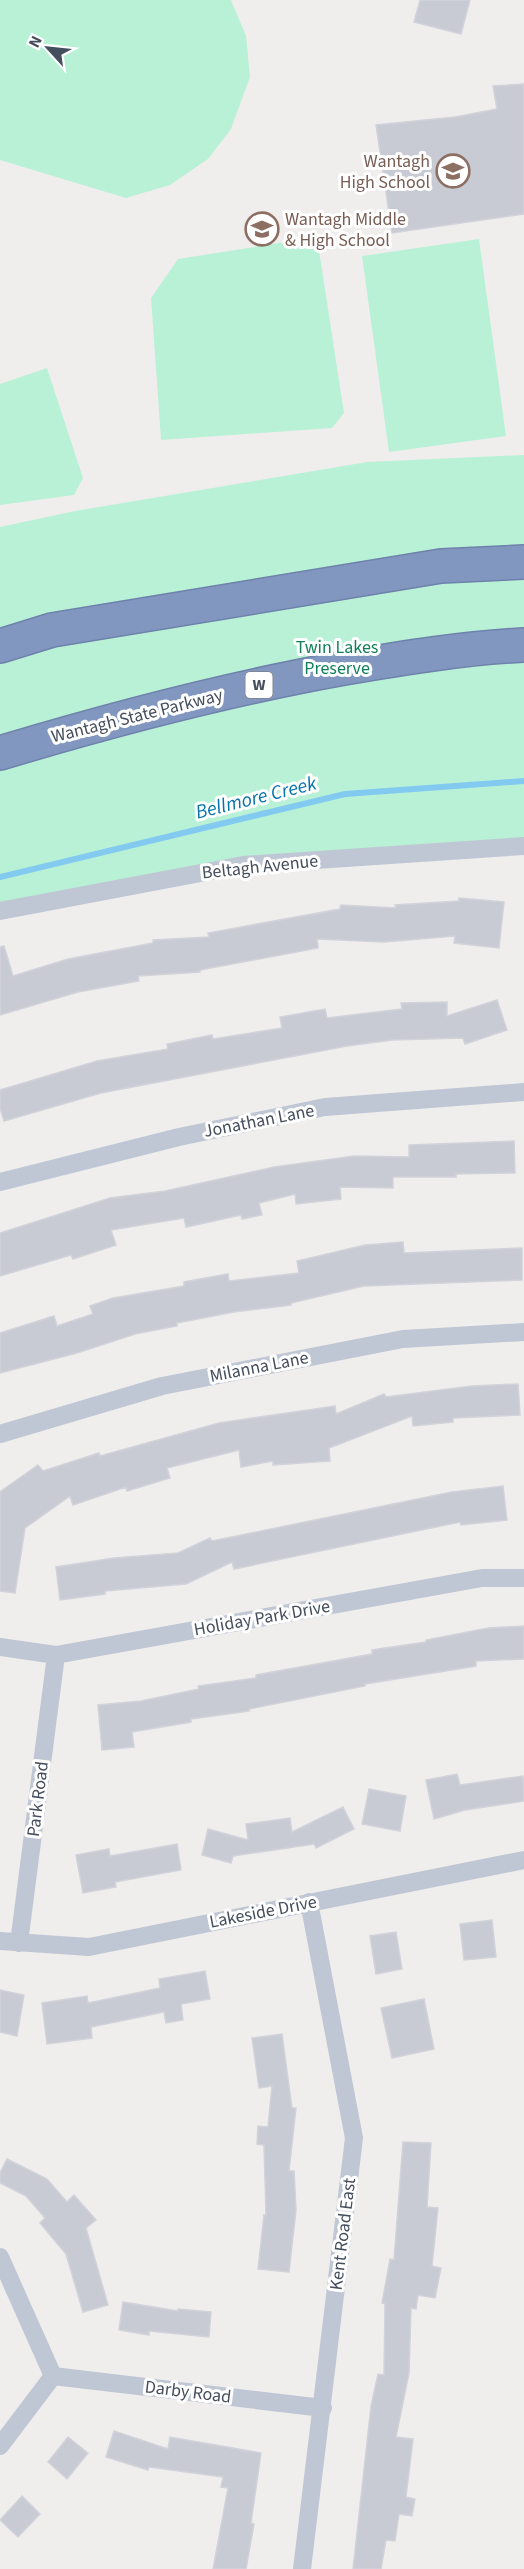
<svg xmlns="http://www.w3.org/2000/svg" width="524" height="2569" font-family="'Source Sans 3',sans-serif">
	<rect width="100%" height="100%" fill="#f0eeed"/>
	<path fill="#b9f1d7" d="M 0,0 L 231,0 L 246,36 L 250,77 L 231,129 L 208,159 L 170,185 L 126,198 L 0,160 Z
		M 317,237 L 344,413 L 332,428 L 161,440 L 151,298 L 178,259 Z
		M 479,239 L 506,436 L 389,452 L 362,256 Z
		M 47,368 L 83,478 L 74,495 L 0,505 L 0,384 Z
		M 524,455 L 524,846 L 243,865 L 0,911 L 0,527 L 75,511 L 367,462 Z"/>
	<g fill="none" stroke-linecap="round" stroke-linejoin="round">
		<path stroke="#83caf0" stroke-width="6" d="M 0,877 L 345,794 L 524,781"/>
	</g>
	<path fill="#c9cbd4" stroke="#d1d2da" stroke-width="1.5" d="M 420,0 L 470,0 L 461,34 L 414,22 Z
		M 524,84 L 524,214 L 392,233 L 376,125 L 455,117 L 497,109 L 493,86 Z
		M 459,898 L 504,902 L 499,948 L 454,943 L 455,936 L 384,942 L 317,939 L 318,948 L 200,970 L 200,972 L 138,976 L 139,981 L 78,992 L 0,1015 L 0,947 L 4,946 L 13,976 L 68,959 L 153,943 L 153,940 L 209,937 L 208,933 L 340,909 L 341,905 L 396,908 L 395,905 L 459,901 Z
		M 497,1000 L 507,1030 L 465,1044 L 463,1038 L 392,1040 L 347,1046 L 101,1093 L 4,1121 L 0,1108 L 0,1090 L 97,1061 L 168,1049 L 167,1044 L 212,1035 L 213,1039 L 282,1028 L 280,1017 L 325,1009 L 327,1018 L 402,1009 L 401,1003 L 447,1002 L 447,1016 Z
		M 514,1141 L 515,1173 L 456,1174 L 456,1177 L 393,1177 L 393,1188 L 340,1187 L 341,1199 L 296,1204 L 295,1194 L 259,1203 L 262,1215 L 242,1219 L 241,1215 L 186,1227 L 184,1218 L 111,1230 L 116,1245 L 73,1259 L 71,1255 L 0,1276 L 0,1233 L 110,1198 L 165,1191 L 274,1167 L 354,1156 L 409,1157 L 409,1145 Z
		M 403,1242 L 404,1253 L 522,1248 L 522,1280 L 364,1286 L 291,1303 L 291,1305 L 234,1312 L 177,1323 L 177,1326 L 135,1334 L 77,1353 L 0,1373 L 0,1333 L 54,1316 L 57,1326 L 93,1314 L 90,1306 L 113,1298 L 184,1286 L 184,1282 L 228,1274 L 229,1281 L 299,1273 L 297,1261 L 365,1245 Z
		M 518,1384 L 520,1415 L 453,1418 L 453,1422 L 413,1426 L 412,1416 L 329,1448 L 330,1461 L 273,1465 L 273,1461 L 241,1467 L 239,1450 L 167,1468 L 170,1478 L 127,1491 L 126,1487 L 73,1505 L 70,1496 L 25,1528 L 15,1593 L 0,1591 L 0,1492 L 38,1465 L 43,1471 L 99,1453 L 100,1456 L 219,1423 L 335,1406 L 336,1414 L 384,1394 L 386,1397 L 472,1386 Z
		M 503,1486 L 507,1520 L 461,1525 L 460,1522 L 234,1569 L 232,1562 L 186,1584 L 105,1591 L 105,1594 L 60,1600 L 56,1567 L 114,1558 L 178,1553 L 210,1538 L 212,1541 L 452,1492 Z
		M 524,1626 L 524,1659 L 476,1661 L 476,1666 L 365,1684 L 365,1686 L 249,1709 L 249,1711 L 191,1719 L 191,1722 L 132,1732 L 134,1747 L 102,1750 L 98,1705 L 141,1701 L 199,1689 L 198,1686 L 256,1678 L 256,1675 L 372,1654 L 372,1650 L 426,1642 L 426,1640 L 488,1628 Z
		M 457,1774 L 460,1785 L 523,1776 L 524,1801 L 465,1810 L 434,1819 L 426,1780 Z
		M 369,1789 L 406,1796 L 400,1831 L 362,1824 Z
		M 343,1807 L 354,1829 L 316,1848 L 314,1844 L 233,1856 L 231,1863 L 202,1855 L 208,1829 L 248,1840 L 246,1824 L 290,1818 L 292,1832 Z
		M 177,1844 L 181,1870 L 115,1882 L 116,1887 L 83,1893 L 76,1855 L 109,1849 L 110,1856 Z
		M 492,1920 L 496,1957 L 464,1960 L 460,1924 Z
		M 396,1932 L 402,1969 L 376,1974 L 370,1936 Z
		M 205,1971 L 210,1999 L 181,2004 L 183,2020 L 166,2023 L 164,2012 L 91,2027 L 92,2038 L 47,2044 L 42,2003 L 87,1996 L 88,2003 L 160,1988 L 159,1979 Z
		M 0,1990 L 24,1995 L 17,2036 L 0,2032 Z
		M 424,1999 L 434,2049 L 392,2058 L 381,2008 Z
		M 282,2034 L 292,2108 L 296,2108 L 289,2171 L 294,2171 L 296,2210 L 289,2272 L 258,2269 L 264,2215 L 266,2215 L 264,2145 L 257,2144 L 258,2126 L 268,2127 L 272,2086 L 259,2088 L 252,2038 Z
		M 403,2142 L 431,2143 L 427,2207 L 438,2208 L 432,2266 L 441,2268 L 435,2298 L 418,2295 L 416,2309 L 411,2308 L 409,2373 L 396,2437 L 413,2439 L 406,2497 L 415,2499 L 412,2516 L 399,2514 L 395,2541 L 386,2540 L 381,2569 L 353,2569 L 371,2406 L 378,2374 L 384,2375 L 385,2304 L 382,2303 L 390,2259 L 394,2260 Z
		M 7,2159 L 47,2179 L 67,2202 L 74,2195 L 96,2220 L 86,2228 L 108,2305 L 83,2312 L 66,2254 L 40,2223 L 45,2218 L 26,2196 L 0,2183 L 0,2173 Z
		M 123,2302 L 178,2311 L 178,2309 L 211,2312 L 209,2337 L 149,2331 L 149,2335 L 119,2330 Z
		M 114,2431 L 168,2449 L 170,2437 L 261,2453 L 251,2523 L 254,2524 L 246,2569 L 213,2569 L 228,2488 L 221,2487 L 223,2477 L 149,2467 L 148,2470 L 106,2457 Z
		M 68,2437 L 88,2453 L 67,2479 L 48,2462 Z
		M 22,2496 L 40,2514 L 18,2537 L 0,2520 Z"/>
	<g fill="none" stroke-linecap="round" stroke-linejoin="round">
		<g stroke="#6e82ab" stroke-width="36">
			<path id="highway" d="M 0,646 L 52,630 L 441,566 L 524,562
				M 0,753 C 113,719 227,689 344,668 C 403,658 464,648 524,645"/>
		</g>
		<path stroke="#c0c7d4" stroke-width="18" d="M 0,911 L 243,865 L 524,846
			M 0,1182 L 179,1137 L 325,1107 L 524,1092
			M 0,1434 L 162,1386 L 403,1339 L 524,1332
			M 0,1647 L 56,1655 L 482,1578 L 524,1578
			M 0,1941 L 89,1947 L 524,1860
			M 19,1943 L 56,1655
			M 0,2257 L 53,2376
			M 53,2376 L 323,2408
			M 0,2446 L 53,2376
			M 302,2569 L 354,2138 L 309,1902"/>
		<use href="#highway" stroke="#8297c0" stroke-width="33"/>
	</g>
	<defs>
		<g id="school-ring" transform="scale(1.725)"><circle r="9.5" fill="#fff" stroke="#8d6e63" stroke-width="1.5"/><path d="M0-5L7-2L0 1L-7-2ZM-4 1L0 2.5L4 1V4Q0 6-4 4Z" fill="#8d6e63"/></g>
	</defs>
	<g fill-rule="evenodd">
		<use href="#school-ring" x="453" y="171"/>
		<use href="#school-ring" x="262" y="229"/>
	</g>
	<g text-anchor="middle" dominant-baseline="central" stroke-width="6" stroke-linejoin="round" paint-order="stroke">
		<rect fill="#fff" stroke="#7d838d" stroke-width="1.5" x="245.5" y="672" width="27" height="26" rx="4.5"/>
		<g font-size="16" font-weight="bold" fill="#454e5c">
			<text x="259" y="685">W</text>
		</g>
		<g font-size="18" fill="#785e54" stroke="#fff" text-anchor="end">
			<text x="430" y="161">Wantagh<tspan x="430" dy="21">High School</tspan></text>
			<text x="285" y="219" text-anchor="start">Wantagh Middle<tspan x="285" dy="21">&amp; High School</tspan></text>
		</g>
		<g font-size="18" fill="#128159" stroke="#fff">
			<text x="337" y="647">Twin Lakes<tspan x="337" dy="21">Preserve</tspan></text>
		</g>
		<g font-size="18" fill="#454e5c" stroke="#fff">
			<text transform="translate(137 716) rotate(-14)">Wantagh State Parkway</text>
			<text transform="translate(260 867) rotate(-6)">Beltagh Avenue</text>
			<text transform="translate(259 1121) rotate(-11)">Jonathan Lane</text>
			<text transform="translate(259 1367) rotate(-11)">Milanna Lane</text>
			<text transform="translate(262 1618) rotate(-10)">Holiday Park Drive</text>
			<text transform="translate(38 1799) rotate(-83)">Park Road</text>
			<text transform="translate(263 1912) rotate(-11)">Lakeside Drive</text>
			<text transform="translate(343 2234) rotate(-83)">Kent Road East</text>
			<text transform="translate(188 2392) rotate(7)">Darby Road</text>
		</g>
		<g font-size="20" font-style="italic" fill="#0573af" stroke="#fff">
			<text transform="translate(256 798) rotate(-14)">Bellmore Creek</text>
		</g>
	</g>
	<g transform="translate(48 48) rotate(297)" stroke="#ffffff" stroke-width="4.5" paint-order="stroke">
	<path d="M0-4.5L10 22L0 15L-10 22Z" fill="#454e5c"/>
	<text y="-9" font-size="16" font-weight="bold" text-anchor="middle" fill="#454e5c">N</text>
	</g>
</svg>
